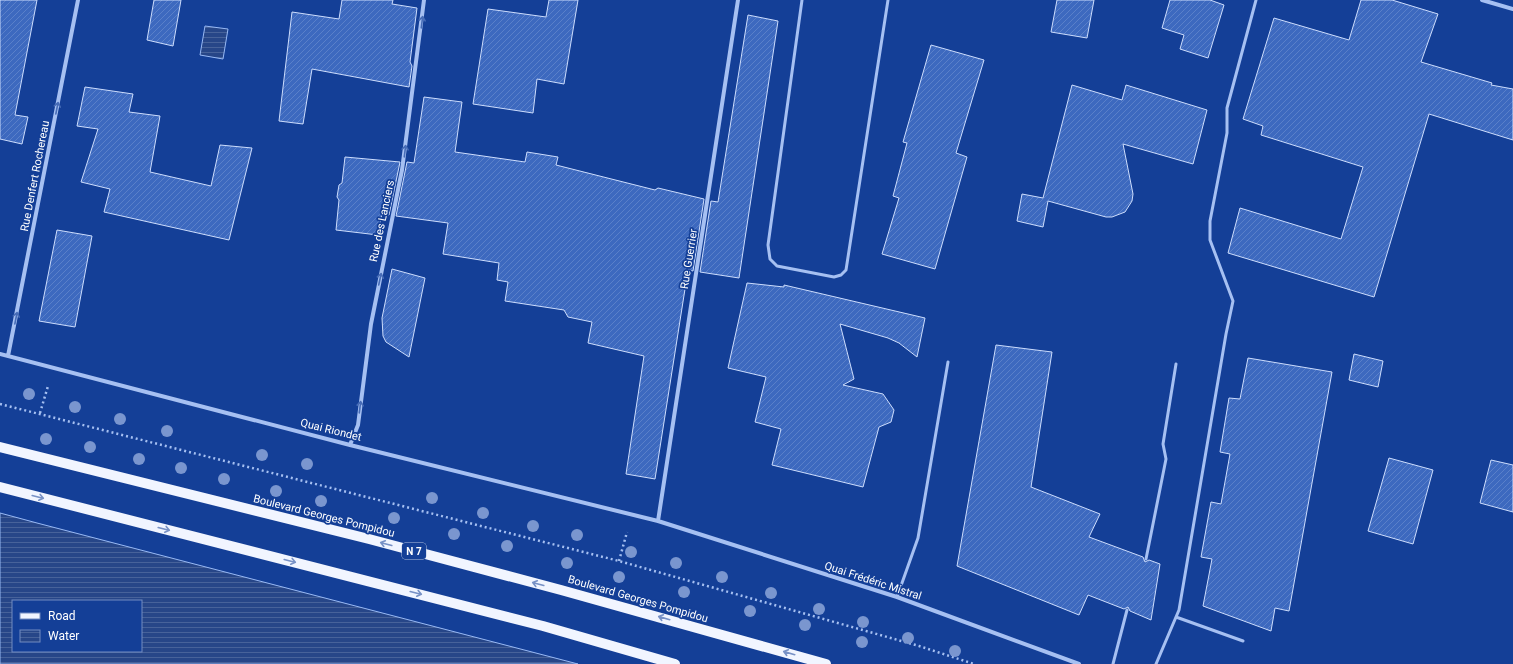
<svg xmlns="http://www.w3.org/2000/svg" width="1513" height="664" font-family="Roboto,sans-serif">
	<defs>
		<pattern id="water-rules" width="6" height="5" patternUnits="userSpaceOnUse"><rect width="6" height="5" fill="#274688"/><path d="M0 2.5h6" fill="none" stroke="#47629a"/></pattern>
		<pattern id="building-hatch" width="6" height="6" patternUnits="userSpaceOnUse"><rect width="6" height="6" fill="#3d69bf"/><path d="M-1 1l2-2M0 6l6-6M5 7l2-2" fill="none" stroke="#5a80c9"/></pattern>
	</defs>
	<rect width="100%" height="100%" fill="#143f97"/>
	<path fill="url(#water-rules)" stroke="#98b9f5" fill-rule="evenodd" d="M 205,26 L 228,29 L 223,59 L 200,55 Z
		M 0,513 L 37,523 L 578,664 L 0,664 ZM 13,601 L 141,601 L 141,651 L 13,651 Z"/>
	<path fill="url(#building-hatch)" stroke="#cdddfd" d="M 0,0 L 37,0 L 15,115 L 28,117 L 22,144 L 0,139 Z
		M 154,0 L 181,0 L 173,46 L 147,40 Z
		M 342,0 L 393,0 L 392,4 L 417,8 L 410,62 L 412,66 L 409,87 L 312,69 L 303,124 L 279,121 L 292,12 L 339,19 Z
		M 549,0 L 578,0 L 564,84 L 537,79 L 533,113 L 473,104 L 488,9 L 546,17 Z
		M 1057,0 L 1094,0 L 1087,38 L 1051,32 Z
		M 1170,0 L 1210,0 L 1224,5 L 1208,58 L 1180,49 L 1184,35 L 1162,28 Z
		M 1361,0 L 1392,0 L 1438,14 L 1421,62 L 1492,83 L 1491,85 L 1513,89 L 1513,140 L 1429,114 L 1374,297 L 1228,253 L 1240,208 L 1341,239 L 1363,167 L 1261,135 L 1263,126 L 1243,119 L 1274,18 L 1349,40 Z
		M 748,15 L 778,21 L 739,278 L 700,272 L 711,201 L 718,202 Z
		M 931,45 L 984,60 L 956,153 L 967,157 L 935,269 L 882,254 L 899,198 L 893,196 L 907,143 L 903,142 Z
		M 1072,85 L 1122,100 L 1126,85 L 1207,110 L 1193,164 L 1123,144 L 1133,194 L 1132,201 L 1125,212 L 1112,217 L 1106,217 L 1048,201 L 1043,227 L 1017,221 L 1022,194 L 1043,198 Z
		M 85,87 L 133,94 L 129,112 L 160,116 L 150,172 L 211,186 L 220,145 L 252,148 L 229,240 L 104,212 L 110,189 L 81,182 L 98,129 L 77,126 Z
		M 424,97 L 462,102 L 455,152 L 525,162 L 527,152 L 558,157 L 556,165 L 655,190 L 658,188 L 704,199 L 693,271 L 688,270 L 655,479 L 626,474 L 644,356 L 588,343 L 592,322 L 568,317 L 564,310 L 505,301 L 508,282 L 497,280 L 499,263 L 443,254 L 448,223 L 396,216 L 407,162 L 414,163 Z
		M 345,157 L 400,162 L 389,215 L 382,213 L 378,235 L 336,230 L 339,200 L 337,197 L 339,185 L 342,183 Z
		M 57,230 L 92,236 L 75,327 L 39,321 Z
		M 392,269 L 425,278 L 409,357 L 386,342 L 383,336 L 382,318 Z
		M 747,283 L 784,287 L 784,285 L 925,318 L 917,357 L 899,343 L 888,338 L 840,324 L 854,379 L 843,385 L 883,394 L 894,410 L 891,422 L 879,427 L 863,487 L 772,465 L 781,429 L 755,422 L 766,377 L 728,368 Z
		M 996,345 L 1052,352 L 1031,487 L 1100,514 L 1089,537 L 1143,557 L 1145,562 L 1149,560 L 1160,564 L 1151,620 L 1130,611 L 1128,607 L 1124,609 L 1088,595 L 1079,615 L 957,566 Z
		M 1354,354 L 1383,361 L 1378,387 L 1349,380 Z
		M 1248,358 L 1332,372 L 1289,611 L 1275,608 L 1271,631 L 1203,606 L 1212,559 L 1201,557 L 1211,502 L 1221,504 L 1230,454 L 1220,452 L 1229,398 L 1240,399 Z
		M 1389,458 L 1433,470 L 1413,544 L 1368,531 Z
		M 1491,460 L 1513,465 L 1513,512 L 1480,503 Z"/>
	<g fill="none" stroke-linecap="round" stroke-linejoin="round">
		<path stroke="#a6c0f2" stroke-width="2.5" stroke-dasharray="2 3" stroke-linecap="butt" d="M 0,404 L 619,561 L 919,646 L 974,664
			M 40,413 L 48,386
			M 619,561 L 627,532"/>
		<path stroke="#a6c0f2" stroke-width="3" d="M 802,0 L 768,245 L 770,259 L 777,266 L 834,277 L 841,275 L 846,270 L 888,0
			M 1146,559 L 1166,459 L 1163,444 L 1176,364
			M 897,597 L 918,538 L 948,362
			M 1176,617 L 1243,641
			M 1113,664 L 1127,610
			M 1156,664 L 1179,610 L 1226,334 L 1233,301 L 1210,240 L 1210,221 L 1227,133 L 1227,108 L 1256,0"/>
		<path stroke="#a6c0f2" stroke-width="4" d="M 1482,0 L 1513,9
			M 0,354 L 350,445 L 658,521 L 897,597 L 1079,664
			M 8,356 L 78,0
			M 350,445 L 358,425 L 371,324 L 402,170 L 424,0
			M 658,521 L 738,0"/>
		<path stroke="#f1f5ff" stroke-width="10" d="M 0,447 L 369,539 L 561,590 L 826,664
			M 0,487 L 543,626 L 675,664"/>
	</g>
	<g fill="#7a96cf">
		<circle cx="29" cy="394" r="6"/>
		<circle cx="75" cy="407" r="6"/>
		<circle cx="120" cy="419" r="6"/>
		<circle cx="167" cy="431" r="6"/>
		<circle cx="46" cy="439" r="6"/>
		<circle cx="90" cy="447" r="6"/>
		<circle cx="262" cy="455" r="6"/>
		<circle cx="139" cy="459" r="6"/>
		<circle cx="307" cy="464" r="6"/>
		<circle cx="181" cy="468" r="6"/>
		<circle cx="224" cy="479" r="6"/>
		<circle cx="276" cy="491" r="6"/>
		<circle cx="432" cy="498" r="6"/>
		<circle cx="321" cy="501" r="6"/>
		<circle cx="483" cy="513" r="6"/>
		<circle cx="394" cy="518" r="6"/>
		<circle cx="533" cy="526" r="6"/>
		<circle cx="454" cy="534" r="6"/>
		<circle cx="577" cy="535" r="6"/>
		<circle cx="507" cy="546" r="6"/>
		<circle cx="631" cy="552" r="6"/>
		<circle cx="567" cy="563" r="6"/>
		<circle cx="676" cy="563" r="6"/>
		<circle cx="619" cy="577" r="6"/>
		<circle cx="722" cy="577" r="6"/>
		<circle cx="684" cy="592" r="6"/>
		<circle cx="771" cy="593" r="6"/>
		<circle cx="819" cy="609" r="6"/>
		<circle cx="750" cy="611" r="6"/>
		<circle cx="863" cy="622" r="6"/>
		<circle cx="805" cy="625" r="6"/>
		<circle cx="908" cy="638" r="6"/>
		<circle cx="862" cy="642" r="6"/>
		<circle cx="955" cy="651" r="6"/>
	</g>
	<defs><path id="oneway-shaft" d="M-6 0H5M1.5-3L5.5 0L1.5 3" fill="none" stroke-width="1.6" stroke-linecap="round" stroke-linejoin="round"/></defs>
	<g stroke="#476cb7">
		<use href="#oneway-shaft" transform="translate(422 22) rotate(-83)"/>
		<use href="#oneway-shaft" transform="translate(57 108) rotate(-79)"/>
		<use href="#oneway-shaft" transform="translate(405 151) rotate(-83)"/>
		<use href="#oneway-shaft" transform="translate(380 279) rotate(-78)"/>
		<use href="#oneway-shaft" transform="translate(16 318) rotate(-79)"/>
		<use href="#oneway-shaft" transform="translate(360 407) rotate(-83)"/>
	</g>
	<g stroke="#7791c6">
		<use href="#oneway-shaft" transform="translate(38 497) rotate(14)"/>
		<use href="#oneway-shaft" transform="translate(164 529) rotate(14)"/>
		<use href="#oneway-shaft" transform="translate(386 544) rotate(-165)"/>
		<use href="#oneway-shaft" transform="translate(290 561) rotate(14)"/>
		<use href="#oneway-shaft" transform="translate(538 584) rotate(-165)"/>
		<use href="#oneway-shaft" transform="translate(416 593) rotate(14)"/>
		<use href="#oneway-shaft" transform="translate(664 618) rotate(-164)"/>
		<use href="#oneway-shaft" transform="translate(789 653) rotate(-164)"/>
	</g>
	<g text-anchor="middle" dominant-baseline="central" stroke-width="3.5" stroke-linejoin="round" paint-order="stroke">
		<rect fill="#143f97" stroke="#b8c5e0" stroke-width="1" x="402" y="543" width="24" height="16" rx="3"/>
		<g font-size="10" font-weight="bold" fill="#fff">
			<text x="414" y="551">N 7</text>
		</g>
		<g font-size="11" fill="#fff" stroke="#143f97">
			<text transform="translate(35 176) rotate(-79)">Rue Denfert Rochereau</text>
			<text transform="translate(382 221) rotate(-78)">Rue des Lanciers</text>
			<text transform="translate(689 259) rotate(-81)">Rue Guerrier</text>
			<text transform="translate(331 430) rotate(14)">Quai Riondet</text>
			<text transform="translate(324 516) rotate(14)">Boulevard Georges Pompidou</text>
			<text transform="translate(873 581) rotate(18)">Quai Frédéric Mistral</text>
			<text transform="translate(638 599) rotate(16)">Boulevard Georges Pompidou</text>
		</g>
	</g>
	<rect x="12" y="600" width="130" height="52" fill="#143f97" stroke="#728cc1"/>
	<rect x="20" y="613" width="20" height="6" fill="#f1f5ff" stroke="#728cc1"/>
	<text x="48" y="620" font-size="12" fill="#ffffff">Road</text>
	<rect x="20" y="630" width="20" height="12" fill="url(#water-rules)" stroke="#728cc1"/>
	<text x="48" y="640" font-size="12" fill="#ffffff">Water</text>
</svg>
